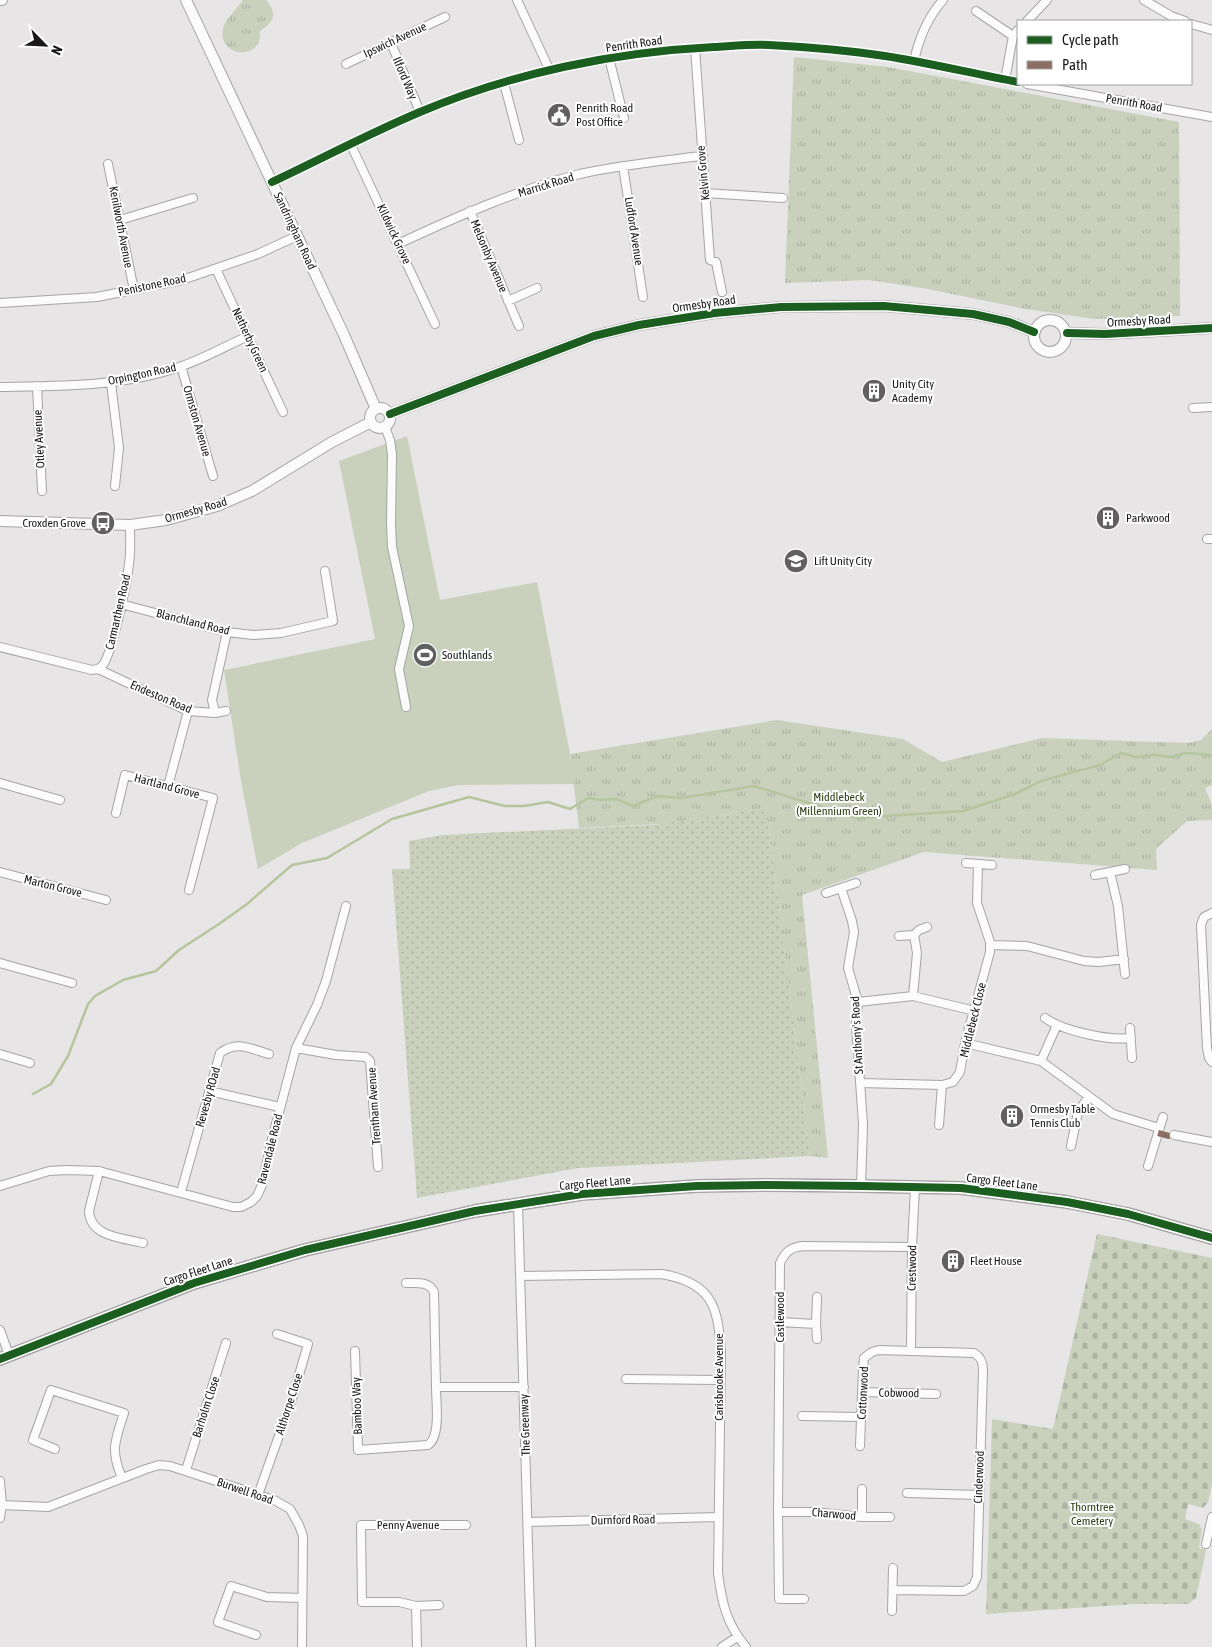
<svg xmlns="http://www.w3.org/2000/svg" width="1212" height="1647" font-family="'Asap Condensed',sans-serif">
	<defs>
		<pattern id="cemetery-stones" width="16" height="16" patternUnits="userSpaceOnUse" patternTransform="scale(1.25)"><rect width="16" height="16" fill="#c9d1bd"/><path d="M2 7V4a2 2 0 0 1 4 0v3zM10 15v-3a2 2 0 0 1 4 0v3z" fill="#acb3a2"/></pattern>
		<pattern id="park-tufts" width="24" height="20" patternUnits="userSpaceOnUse" patternTransform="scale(1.25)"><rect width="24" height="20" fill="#c9d1bd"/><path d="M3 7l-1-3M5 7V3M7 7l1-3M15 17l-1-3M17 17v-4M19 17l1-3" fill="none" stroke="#acb3a2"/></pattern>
		<pattern id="garden-dots" width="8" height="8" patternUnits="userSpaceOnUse" patternTransform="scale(1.25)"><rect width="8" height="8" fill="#c9d1bd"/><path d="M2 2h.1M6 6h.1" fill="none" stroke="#acb3a2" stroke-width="1.8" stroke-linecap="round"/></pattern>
	</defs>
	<rect width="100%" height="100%" fill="#e7e5e6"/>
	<path fill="#c9d1bd" d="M 407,436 L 440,600 L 537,582 L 570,754 L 574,784 L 459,785 L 429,791 L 302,843 L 258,869 L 241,781 L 224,670 L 375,639 L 339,461 Z"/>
	<path fill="url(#cemetery-stones)" d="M 1097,1234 L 1212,1258 L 1212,1484 L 1208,1502 L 1203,1508 L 1188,1504 L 1185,1519 L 1199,1524 L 1202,1529 L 1199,1548 L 1206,1550 L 1196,1598 L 1188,1604 L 1135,1604 L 986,1614 L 992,1419 L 1053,1429 Z"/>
	<path fill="url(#park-tufts)" d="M 243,0 L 266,0 C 278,14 274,22 260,31 C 263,62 217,57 223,29 C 224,21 238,7 243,0 Z
		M 794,57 L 888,67 L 1179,122 L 1180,316 L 1094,319 L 1020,308 L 928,289 L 869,280 L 785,283 Z
		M 777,720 L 903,739 L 942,762 L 1042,738 L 1188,743 L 1201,740 L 1212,729 L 1212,785 L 1205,788 L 1212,805 L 1212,820 L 1187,821 L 1156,849 L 1157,870 L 924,852 L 802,895 L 828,1158 L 810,1156 L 772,849 L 765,808 L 663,824 L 579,828 L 570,754 Z"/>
	<path fill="url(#garden-dots)" d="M 765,808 L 772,849 L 810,1156 L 578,1168 L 417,1198 L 392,869 L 410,869 L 409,841 L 443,835 L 654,825 Z"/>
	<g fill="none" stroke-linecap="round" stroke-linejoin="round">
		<path stroke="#b5c69d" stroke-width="2.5" d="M 33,1094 L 51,1084 L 68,1056 L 88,1004 L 95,996 L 123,980 L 156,971 L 179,950 L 219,924 L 247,904 L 292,865 L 327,858 L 392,819 L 469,797 L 505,806 L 524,806 L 548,802 L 570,809 L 588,798 L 601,800 L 616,799 L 633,806 L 657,796 L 681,798 L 754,786 L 857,818 L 963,811 L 1015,794 L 1041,781 L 1100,765 L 1121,753 L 1136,757 L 1154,755 L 1172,757 L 1185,753 L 1212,755"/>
		<g stroke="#a6a4a5" stroke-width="10">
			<path id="street" d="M 517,0 L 550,71
				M 1144,0 L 1171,16 L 1185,21
				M 976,11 L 1013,36
				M 1027,21 L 1047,0
				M 1191,24 L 1212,30
				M 391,43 L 420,112
				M 695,48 L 710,260 L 716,262 L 722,292
				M 609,58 L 624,118
				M 914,61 C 919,38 927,18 943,0
				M 346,64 L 445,17
				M 1005,80 L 1013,36 L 1018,30
				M 504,83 L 519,140
				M 1027,84 L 1212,117
				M 351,145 L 435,324
				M 108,164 L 134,290
				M 623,166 L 643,297
				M 272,182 C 321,159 370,133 420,112 C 512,73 615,52 714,47 C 732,46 751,44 769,45 C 808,47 846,50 885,56 C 930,63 974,74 1018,82
				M 705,193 L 783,198
				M 470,211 L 519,326
				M 120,220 L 193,198
				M 398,244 C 458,216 517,190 580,174 C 620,165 661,161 701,156
				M 216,269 L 283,412
				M 508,301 L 537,288
				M 0,303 L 97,297 L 182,280 L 258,254 L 297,236
				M 181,366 L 213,476
				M 111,383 L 119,448 L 115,486
				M 37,386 L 42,491
				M 0,387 C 60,386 124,387 182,366 C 205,358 226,346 248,336
				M 1193,408 L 1212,407
				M 385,427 L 390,440 L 392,454 L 391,524 L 392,547 L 409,626 L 399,669 L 406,707
				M 1207,539 L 1212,539
				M 121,604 L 227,632 L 253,635 L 281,633 L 333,621 L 325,571
				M 0,647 L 92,670 C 96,670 99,669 102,666 C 112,656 127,581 129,564 C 131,551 130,537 130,525
				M 98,669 L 188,711 L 215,713 L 226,711
				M 215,713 L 212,700 L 227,632
				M 0,783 L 60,800
				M 168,786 L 188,711
				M 116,813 L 125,775 L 213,798 L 189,890
				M 966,863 L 992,865
				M 0,872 L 106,900
				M 1110,872 L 1118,906 L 1125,974
				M 1095,875 L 1125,869
				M 841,888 L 852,921 L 854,932 L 848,968 L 858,1002 L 856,1025 L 863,1124 L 861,1186
				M 826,893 L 856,883
				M 1212,913 L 1204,917 L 1201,925 L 1207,1048 L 1209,1058 L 1212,1062
				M 899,936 L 914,935 L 919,930 L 927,927
				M 990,945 L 1027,946 L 1084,961 L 1099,962 L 1124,959
				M 0,963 L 72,983
				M 913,996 L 917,953 L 914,935
				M 858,1002 L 913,996 L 975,1011
				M 1045,1018 C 1063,1031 1109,1041 1131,1038
				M 1130,1028 L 1132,1058
				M 965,1043 L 1041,1061 L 1113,1114 L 1159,1128
				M 296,1048 L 336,1055 L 366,1057 L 370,1061 L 378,1167
				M 0,1054 L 30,1063
				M 1041,1061 L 1057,1025
				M 860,1083 L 942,1085 L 953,1082 L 960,1072 L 965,1043 L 990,952 L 990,942 L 977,903 L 978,864
				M 209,1091 L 280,1107
				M 939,1125 L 942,1085
				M 1174,1135 L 1212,1142
				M 1071,1146 L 1078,1112 L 1089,1096
				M 1148,1166 L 1163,1117
				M 99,1171 L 89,1211 C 90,1237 123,1238 143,1243
				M 0,1186 L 49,1171 L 66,1170 L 99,1171 L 233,1207 L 241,1207 L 251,1202 L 257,1196 L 262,1185 L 272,1139 L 296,1048 L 317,1005 L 326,981 L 346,906
				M 181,1192 L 220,1053 C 238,1040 250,1049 269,1054
				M 518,1204 L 531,1647
				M 520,1276 L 662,1274 C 712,1283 718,1306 721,1352 L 718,1573 C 722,1603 726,1623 746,1647
				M 406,1283 C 417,1283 429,1281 434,1292 L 436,1387
				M 780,1322 L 816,1324 L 817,1297
				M 816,1324 L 817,1339
				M 0,1330 L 9,1355
				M 911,1350 L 912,1247 L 915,1187
				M 355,1351 L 358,1450 L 428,1445 C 441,1437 436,1402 436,1387 L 524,1387
				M 626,1379 L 719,1380
				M 862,1392 L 936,1394
				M 802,1416 L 861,1417
				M 860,1446 L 863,1368 L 864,1358 L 872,1352 L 879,1350 L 974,1353 C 981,1357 983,1362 983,1370 L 977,1577 L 973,1586 L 964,1591 L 893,1590
				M 55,1449 L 33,1440 L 51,1390 L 124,1413 C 115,1441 110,1450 122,1478
				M 186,1470 L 226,1343
				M 0,1481 L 2,1505 L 0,1518
				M 907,1493 L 979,1495
				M 258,1495 L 292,1399 L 308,1344 L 277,1334
				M 2,1505 L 48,1507 L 146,1469 L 159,1465 L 170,1466 L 274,1500 L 290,1509 L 299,1525 L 303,1536 L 302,1647
				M 778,1512 L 814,1512 L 862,1517 L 862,1489
				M 862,1517 L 890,1517
				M 528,1522 L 718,1517
				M 1206,1544 L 1212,1517
				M 804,1599 L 779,1599 L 778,1512 L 780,1263 C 786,1251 790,1248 802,1246 L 912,1247
				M 416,1606 L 439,1605
				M 892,1611 L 893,1568
				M 256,1635 L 218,1622 L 231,1586 L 267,1597 L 302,1598
				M 417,1647 L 416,1606 L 399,1602 L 362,1602 L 361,1525 L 466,1525
				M 722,1647 L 737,1637"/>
		</g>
		<g stroke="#a6a4a5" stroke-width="12">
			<path id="secondary" d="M 0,0 L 2,0
				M 186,0 L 344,335 L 376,409
				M1034 336a16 16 0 1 1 32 0a16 16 0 1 1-32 0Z
				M 1067,333 L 1105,334 L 1212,328
				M370 418a10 10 0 1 1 20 0a10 10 0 1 1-20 0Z
				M 390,414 L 594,336 L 639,325 L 715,313 L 781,307 L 884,306 L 973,314 L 1009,322 L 1034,332
				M 0,521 L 130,525 L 166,520 L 217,506 L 252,491 L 332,442 L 371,422"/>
		</g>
		<g stroke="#a6a4a5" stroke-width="14">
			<path id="primary" d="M 0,1359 L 194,1283 L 305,1250 L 475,1211 L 582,1194 L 697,1186 L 768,1185 L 861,1186 L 961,1188 L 1067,1202 L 1128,1214 L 1212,1238"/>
		</g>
		<use href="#street" stroke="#fbfbfb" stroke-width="8"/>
		<use href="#secondary" stroke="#fbfbfb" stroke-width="10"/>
		<use href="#primary" stroke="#fbfbfb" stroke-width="11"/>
		<path stroke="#8d6e63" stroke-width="6" stroke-dasharray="12 6" stroke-linecap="butt" d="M 1158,1133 L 1169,1136 L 1174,1135"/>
		<g stroke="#fff" stroke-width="11">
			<path id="cycleway" d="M 272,182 C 321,159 370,133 420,112 C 512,73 615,52 714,47 C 732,46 751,44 769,45 C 808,47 846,50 885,56 C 930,63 974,74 1018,82
				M 1067,333 L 1105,334 L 1212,328
				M 390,414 L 594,336 L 639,325 L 715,313 L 781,307 L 884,306 L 973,314 L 1009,322 L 1034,332
				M 0,1359 L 194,1283 L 305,1250 L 475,1211 L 582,1194 L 697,1186 L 768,1185 L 861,1186 L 961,1188 L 1067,1202 L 1128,1214 L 1212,1238"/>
		</g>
		<use href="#cycleway" stroke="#1b5e20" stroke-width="8"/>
	</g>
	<defs>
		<g id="civic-disc" transform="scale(1.25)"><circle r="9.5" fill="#615f60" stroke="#fff"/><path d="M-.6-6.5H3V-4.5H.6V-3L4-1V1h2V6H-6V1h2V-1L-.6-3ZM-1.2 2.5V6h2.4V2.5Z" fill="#fff"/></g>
		<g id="building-disc" transform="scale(1.25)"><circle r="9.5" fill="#615f60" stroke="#fff"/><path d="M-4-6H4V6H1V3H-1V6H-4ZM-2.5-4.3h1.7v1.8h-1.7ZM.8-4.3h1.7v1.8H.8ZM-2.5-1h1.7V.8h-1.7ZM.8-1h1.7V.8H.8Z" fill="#fff"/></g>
		<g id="bus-disc" transform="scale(1.25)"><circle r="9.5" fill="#615f60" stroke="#fff"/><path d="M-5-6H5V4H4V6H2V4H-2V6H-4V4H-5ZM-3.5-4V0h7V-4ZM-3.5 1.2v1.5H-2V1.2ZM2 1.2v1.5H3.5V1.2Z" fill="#fff"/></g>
		<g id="school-disc" transform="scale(1.25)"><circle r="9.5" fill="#615f60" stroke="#fff"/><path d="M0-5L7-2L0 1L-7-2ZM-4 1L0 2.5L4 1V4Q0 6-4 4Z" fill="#fff"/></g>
		<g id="stadium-disc" transform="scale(1.25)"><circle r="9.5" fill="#615f60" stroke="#fff"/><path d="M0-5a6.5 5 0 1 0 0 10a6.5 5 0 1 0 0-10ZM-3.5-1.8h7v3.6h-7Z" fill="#fff"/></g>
	</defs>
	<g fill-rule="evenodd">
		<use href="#civic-disc" x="559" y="115"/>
		<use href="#building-disc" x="874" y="391"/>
		<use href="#building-disc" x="1108" y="518"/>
		<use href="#bus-disc" x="103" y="523"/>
		<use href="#school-disc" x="796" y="561"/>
		<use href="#stadium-disc" x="425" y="655"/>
		<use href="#building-disc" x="1012" y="1116"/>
		<use href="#building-disc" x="953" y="1261"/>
	</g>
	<g text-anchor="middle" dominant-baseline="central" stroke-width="4" stroke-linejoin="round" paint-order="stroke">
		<g font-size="12" fill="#191718" stroke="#fff">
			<text transform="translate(395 40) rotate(-25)">Ipswich Avenue</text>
			<text transform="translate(634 44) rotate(-8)">Penrith Road</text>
			<text transform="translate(405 78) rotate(67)">Ilford Way</text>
			<text transform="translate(1134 103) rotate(10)">Penrith Road</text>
			<text transform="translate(703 173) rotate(-95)">Kelvin Grove</text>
			<text transform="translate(546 185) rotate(-17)">Marrick Road</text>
			<text transform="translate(121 227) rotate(79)">Kenilworth Avenue</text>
			<text transform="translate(295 231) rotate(65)">Sandringham Road</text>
			<text transform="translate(634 231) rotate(81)">Ludford Avenue</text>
			<text transform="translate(394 234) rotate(65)">Kildwick Grove</text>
			<text transform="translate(489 256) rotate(67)">Melsonby Avenue</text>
			<text transform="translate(152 285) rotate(-12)">Penistone Road</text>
			<text transform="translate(704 304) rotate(-8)">Ormesby Road</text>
			<text transform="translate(1139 321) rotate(-3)">Ormesby Road</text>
			<text transform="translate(250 340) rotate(65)">Netherby Green</text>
			<text transform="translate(142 374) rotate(-12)">Orpington Road</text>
			<text transform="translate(197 421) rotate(74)">Ormston Avenue</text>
			<text transform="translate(39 439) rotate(-93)">Otley Avenue</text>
			<text transform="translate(196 510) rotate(-16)">Ormesby Road</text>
			<text transform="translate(118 612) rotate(-77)">Carmarthen Road</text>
			<text transform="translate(193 622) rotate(14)">Blanchland Road</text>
			<text transform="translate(161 697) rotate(23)">Endeston Road</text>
			<text transform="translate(167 786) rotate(15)">Hartland Grove</text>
			<text transform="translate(53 886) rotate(14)">Marton Grove</text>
			<text transform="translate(973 1020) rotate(-76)">Middlebeck Close</text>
			<text transform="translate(857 1035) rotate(-93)">St Anthony's Road</text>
			<text transform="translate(208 1097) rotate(-74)">Revesby ROad</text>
			<text transform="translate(374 1106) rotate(-94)">Trentham Avenue</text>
			<text transform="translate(270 1149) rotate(-76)">Ravendale Road</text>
			<text transform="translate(1002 1182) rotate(7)">Cargo Fleet Lane</text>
			<text transform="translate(595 1183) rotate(-5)">Cargo Fleet Lane</text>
			<text transform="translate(912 1268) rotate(-89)">Crestwood</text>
			<text transform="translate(198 1271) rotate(-18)">Cargo Fleet Lane</text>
			<text transform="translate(780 1317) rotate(-90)">Castlewood</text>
			<text transform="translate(719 1377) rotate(-90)">Carisbrooke Avenue</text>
			<text transform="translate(863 1393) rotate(-87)">Cottonwood</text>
			<text transform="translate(899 1393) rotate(1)">Cobwood</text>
			<text transform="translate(289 1404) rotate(-72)">Althorpe Close</text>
			<text transform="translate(357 1406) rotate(-92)">Bamboo Way</text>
			<text transform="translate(206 1407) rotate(-72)">Barholm Close</text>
			<text transform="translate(525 1425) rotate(-92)">The Greenway</text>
			<text transform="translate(979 1477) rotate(-88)">Cinderwood</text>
			<text transform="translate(245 1491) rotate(19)">Burwell Road</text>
			<text transform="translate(834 1514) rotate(5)">Charwood</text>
			<text transform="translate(623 1520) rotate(-1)">Durnford Road</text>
			<text x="408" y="1525">Penny Avenue</text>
		</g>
		<g font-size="12" fill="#191718" stroke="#fff" text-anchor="start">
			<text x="576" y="108">Penrith Road<tspan x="576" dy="14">Post Office</tspan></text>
			<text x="892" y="384">Unity City<tspan x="892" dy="14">Academy</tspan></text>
			<text x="1126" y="518">Parkwood</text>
			<text x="86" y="523" text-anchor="end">Croxden Grove</text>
			<text x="814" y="561">Lift Unity City</text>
			<text x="442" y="655">Southlands</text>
			<text x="1030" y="1109">Ormesby Table<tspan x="1030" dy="14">Tennis Club</tspan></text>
			<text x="970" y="1261">Fleet House</text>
		</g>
		<g font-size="12" fill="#2f4014" stroke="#fff">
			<text x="839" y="797">Middlebeck<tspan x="839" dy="14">(Millennium Green)</tspan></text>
			<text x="1092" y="1507">Thorntree<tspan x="1092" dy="14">Cemetery</tspan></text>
		</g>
	</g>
	<rect x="1017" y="20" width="175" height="65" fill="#ffffff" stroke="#a3a2a3"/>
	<rect x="1027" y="36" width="25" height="8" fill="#1b5e20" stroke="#a3a2a3"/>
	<text x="1062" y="45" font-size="15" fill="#191718">Cycle path</text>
	<rect x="1027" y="61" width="25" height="8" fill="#8d6e63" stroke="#a3a2a3"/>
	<text x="1062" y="70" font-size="15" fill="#191718">Path</text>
	<g transform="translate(45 45) rotate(114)" stroke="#ffffff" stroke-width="4" paint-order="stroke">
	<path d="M0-4L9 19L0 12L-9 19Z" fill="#191718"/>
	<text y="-8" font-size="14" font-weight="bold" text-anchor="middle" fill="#191718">N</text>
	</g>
</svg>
